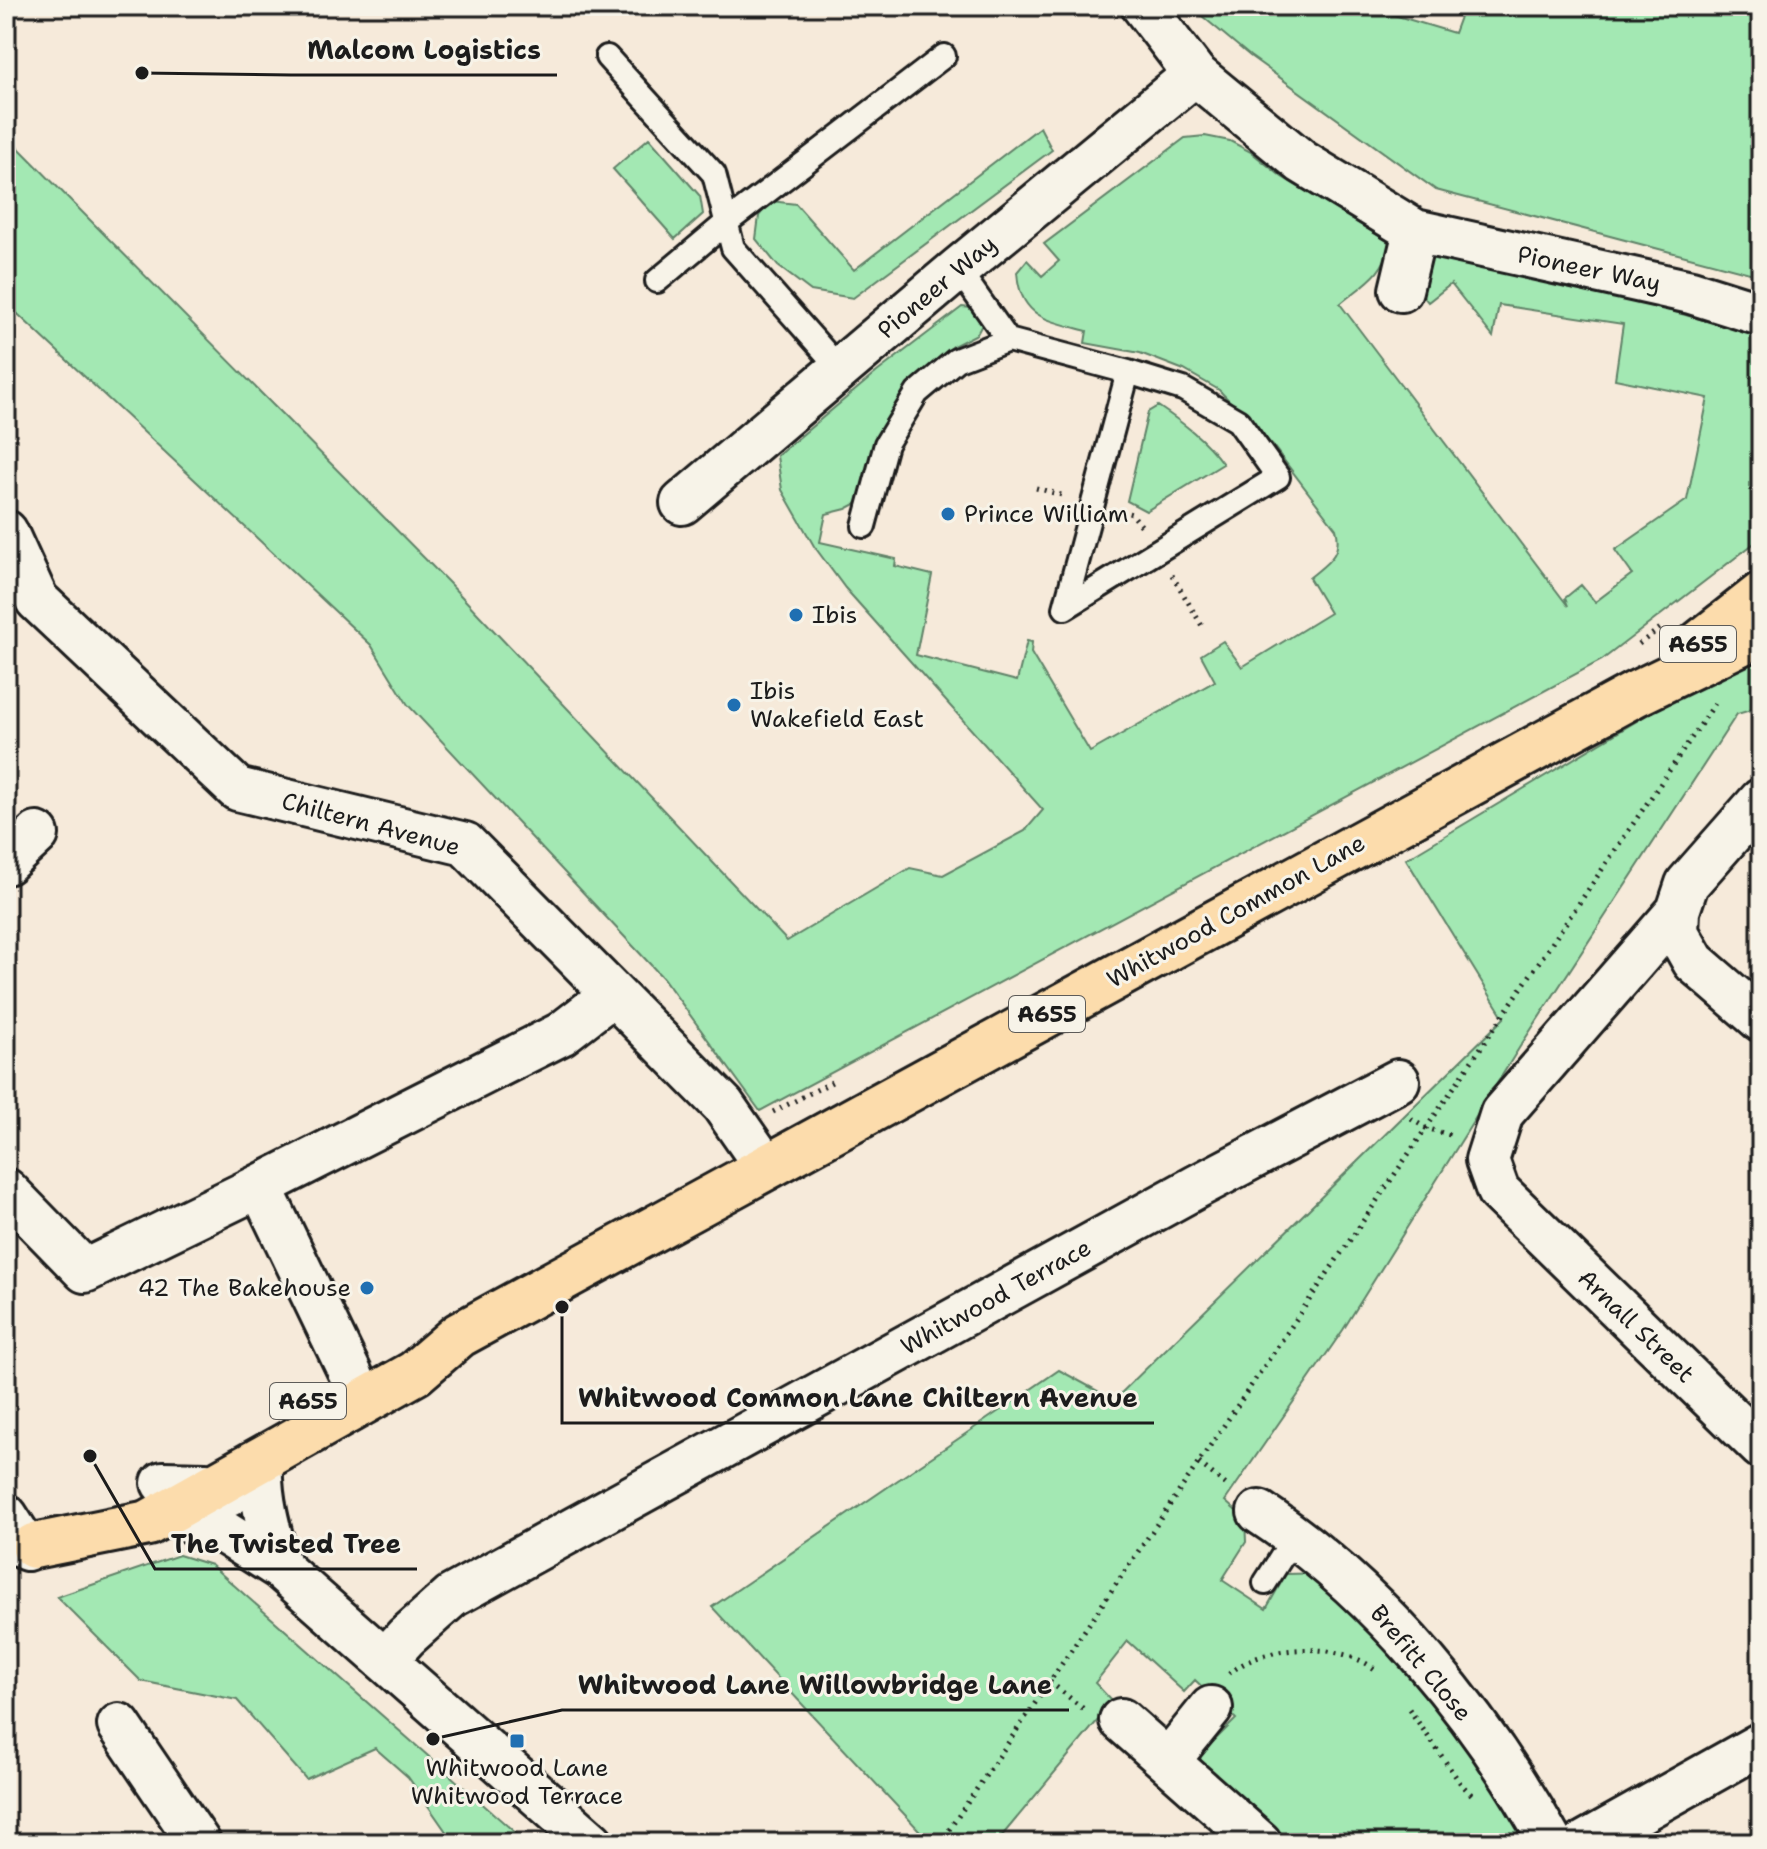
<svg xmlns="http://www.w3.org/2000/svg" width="1767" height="1849" font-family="'Shantell Sans',sans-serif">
	<rect width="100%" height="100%" fill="#f6eada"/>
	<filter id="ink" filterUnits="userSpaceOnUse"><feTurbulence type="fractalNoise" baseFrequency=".0125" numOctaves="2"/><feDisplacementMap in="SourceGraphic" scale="16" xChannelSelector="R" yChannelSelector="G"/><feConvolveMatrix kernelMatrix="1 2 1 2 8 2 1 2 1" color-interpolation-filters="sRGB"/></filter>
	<g filter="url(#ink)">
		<path fill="#a3e8b3" stroke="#608268" stroke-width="2" d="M 1190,6 L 1364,6 L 1454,33 L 1464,6 L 1761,6 L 1761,276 L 1436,190 L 1250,56 Z
			M 1040,127 L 1052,150 L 853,298 L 811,291 L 778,266 L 756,239 L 759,216 L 771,201 L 796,204 L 854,270 Z
			M 6,135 L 448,582 L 787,941 L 910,868 L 943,875 L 1025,831 L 1043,810 L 845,588 L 814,546 L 782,490 L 777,456 L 877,372 L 962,307 L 972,308 L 984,321 L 977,334 L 953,346 L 920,379 L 889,415 L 863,500 L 846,509 L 826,514 L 820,542 L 896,559 L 895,566 L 932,575 L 916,655 L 1017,681 L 1027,641 L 1032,642 L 1031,653 L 1090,752 L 1215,681 L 1201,655 L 1223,641 L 1242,667 L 1330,613 L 1309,578 C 1327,563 1343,555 1336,529 L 1273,446 L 1219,390 L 1184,370 L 1140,353 L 1085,343 L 1087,331 C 1049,320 1020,319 1017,272 L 1027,260 L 1042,276 L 1059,261 L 1044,244 L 1185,138 L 1205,136 L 1230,141 L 1251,152 L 1282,177 L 1389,242 C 1387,274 1362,285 1340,304 L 1568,606 L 1565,598 L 1581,585 L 1595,602 L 1632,574 L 1615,550 L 1687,500 L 1708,398 L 1615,379 L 1623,324 L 1499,305 L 1493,337 L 1451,284 L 1428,302 L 1420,292 L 1429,244 L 1761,336 L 1761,538 L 1602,660 L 760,1111 L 663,978 L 408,705 L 371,645 L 6,303 Z
			M 649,138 L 700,196 L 703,214 L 675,239 L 613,169 Z
			M 1158,406 C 1183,423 1205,439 1223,464 L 1146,511 L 1127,501 L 1148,412 Z
			M 1761,651 L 1761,707 L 1737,714 L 1521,1045 L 1343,1330 L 1225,1501 L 1245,1519 L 1246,1542 L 1222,1580 L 1266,1609 L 1286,1574 L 1326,1573 L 1436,1686 L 1520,1828 L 1510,1843 L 1270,1843 L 1204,1783 L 1200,1755 L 1236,1719 L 1195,1680 L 1184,1692 L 1128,1641 L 1095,1683 L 1113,1702 L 996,1843 L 931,1843 L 712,1607 L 1059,1370 L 1114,1400 L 1504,1018 L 1406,859 L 1717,673 Z
			M 179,1555 L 211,1565 L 527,1843 L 454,1843 L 408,1777 L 375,1748 L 306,1779 L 237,1700 L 141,1681 L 57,1597 Z"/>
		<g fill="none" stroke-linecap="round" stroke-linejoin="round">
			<g stroke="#1c1c1c" stroke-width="28">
				<path id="service" d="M 607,57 L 714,174 L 733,248 L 840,369
					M 958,269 L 1008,340 L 1128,372 L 1065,608
					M 657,281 L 726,223 L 944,56
					M 864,526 L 886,444 L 917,393 L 956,360 L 1008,340
					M 1065,608 L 1278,477 L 1238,421 L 1183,389 L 1128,372
					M 1265,1583 L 1295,1536"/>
			</g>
			<g stroke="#1c1c1c" stroke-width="48">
				<path id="minor" d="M 1143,6 L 1195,74
					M 1401,290 L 1415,231 L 1691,292 L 1761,314
					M 682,503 L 958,269 L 1195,74 L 1302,162 L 1415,231
					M 6,532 L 37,600 L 237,789 L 465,844 L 723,1105 L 766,1167
					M 1761,800 L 1687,884 L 1678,911 L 1677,932 L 1694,962 L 1761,1020
					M 6,863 L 37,834
					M 1678,911 L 1502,1113 L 1487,1160 L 1498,1191 L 1761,1447
					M 6,1190 L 85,1271 L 260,1186
					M 352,1377 L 260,1186 L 561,1034 L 613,994
					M 261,1460 C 259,1498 269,1531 280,1568
					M 163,1483 L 206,1484 L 229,1495
					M 1259,1512 C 1379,1591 1482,1717 1551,1843
					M 166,1513 L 225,1533 L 280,1568 L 592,1843
					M 6,1516 L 27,1549
					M 386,1659 L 406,1637 L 452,1596 L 1198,1186 L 1398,1081
					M 1121,1720 L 1260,1843
					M 119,1725 L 199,1843
					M 1168,1761 L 1211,1708
					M 1584,1843 L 1761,1744"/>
			</g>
			<g stroke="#1c1c1c" stroke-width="50">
				<path id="primary" d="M 1700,643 L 1761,595
					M 34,1546 L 148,1523 L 415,1373 L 459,1335 L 1635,694 L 1761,633"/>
			</g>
			<path stroke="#1c1c1c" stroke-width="5" stroke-dasharray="2 6" stroke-linecap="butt" d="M 1036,488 L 1065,496
				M 1121,511 L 1132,514 L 1144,529
				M 1172,575 L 1202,626
				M 1639,644 L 1663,626
				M 773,1112 L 832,1082
				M 1411,1119 L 1426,1128 L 1453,1136
				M 1199,1463 L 1230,1488
				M 1229,1674 C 1263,1643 1342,1641 1377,1671
				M 1050,1682 L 1085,1710
				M 1409,1709 L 1461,1784 L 1474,1797
				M 940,1843 L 1718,699"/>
			<use href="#service" stroke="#f7f3e8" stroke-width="22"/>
			<use href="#minor" stroke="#f7f3e8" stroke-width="42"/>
			<use href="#primary" stroke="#fcdcac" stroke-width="44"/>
		</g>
	</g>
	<g fill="#1f6fb2" stroke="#f7f3e8" stroke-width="3">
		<circle cx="948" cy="514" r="8"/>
		<circle cx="796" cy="615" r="8"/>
		<circle cx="734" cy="705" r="8"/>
		<circle cx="367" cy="1288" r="8"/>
		<rect x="509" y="1733" width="16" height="16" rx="4"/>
	</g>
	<g text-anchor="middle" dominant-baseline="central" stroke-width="6" stroke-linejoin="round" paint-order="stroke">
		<g fill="#f7f3e8" stroke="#5e5c59" stroke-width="2">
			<rect x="1660" y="626" width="76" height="36" rx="6"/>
			<rect x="1009" y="996" width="76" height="36" rx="6"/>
			<rect x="270" y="1383" width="76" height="36" rx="6"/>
		</g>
		<g font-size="22" font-weight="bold" fill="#1c1c1c">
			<text x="1698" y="644">A655</text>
			<text x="1047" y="1014">A655</text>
			<text x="308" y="1401">A655</text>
		</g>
		<g font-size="24" fill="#1c1c1c" stroke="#f7f3e8">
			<text transform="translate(1589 269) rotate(12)">Pioneer Way</text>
			<text transform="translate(937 287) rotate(-40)">Pioneer Way</text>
			<text transform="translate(371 824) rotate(15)">Chiltern Avenue</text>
			<text transform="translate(1236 911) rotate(-29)">Whitwood Common Lane</text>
			<text transform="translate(996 1297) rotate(-29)">Whitwood Terrace</text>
			<text transform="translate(1636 1326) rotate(44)">Arnall Street</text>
			<text transform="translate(1421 1663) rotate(50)">Brefitt Close</text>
		</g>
		<g font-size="24" fill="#1c1c1c" stroke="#f7f3e8" text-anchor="start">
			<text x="964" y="514">Prince William</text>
			<text x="812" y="615">Ibis</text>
			<text x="750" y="691">Ibis<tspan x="750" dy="28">Wakefield East</tspan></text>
			<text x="351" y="1288" text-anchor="end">42 The Bakehouse</text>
			<text x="517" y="1768" text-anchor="middle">Whitwood Lane<tspan x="517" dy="28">Whitwood Terrace</tspan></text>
		</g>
	</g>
	<path fill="none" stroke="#1c1c1c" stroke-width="3" d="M142 73L291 75H557M562 1307L562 1423H1154M90 1456L155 1569H417M433 1739L562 1710H1069"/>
	<g fill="#1c1c1c" stroke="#f7f3e8" stroke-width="3">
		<circle cx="142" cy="73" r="8"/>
		<circle cx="562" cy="1307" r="8"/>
		<circle cx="90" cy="1456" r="8"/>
		<circle cx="433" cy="1739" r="8"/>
	</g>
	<g font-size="26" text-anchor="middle" font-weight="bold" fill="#1c1c1c" stroke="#f7f3e8" stroke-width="6" stroke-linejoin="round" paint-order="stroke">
		<text x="424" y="59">Malcom Logistics</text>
		<text x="858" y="1407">Whitwood Common Lane Chiltern Avenue</text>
		<text x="286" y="1553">The Twisted Tree</text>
		<text x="815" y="1694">Whitwood Lane Willowbridge Lane</text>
	</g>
	<rect width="1767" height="1849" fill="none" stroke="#f7f3e8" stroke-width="32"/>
	<rect x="16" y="16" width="1735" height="1817" fill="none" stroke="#1c1c1c" stroke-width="3" filter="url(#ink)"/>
</svg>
